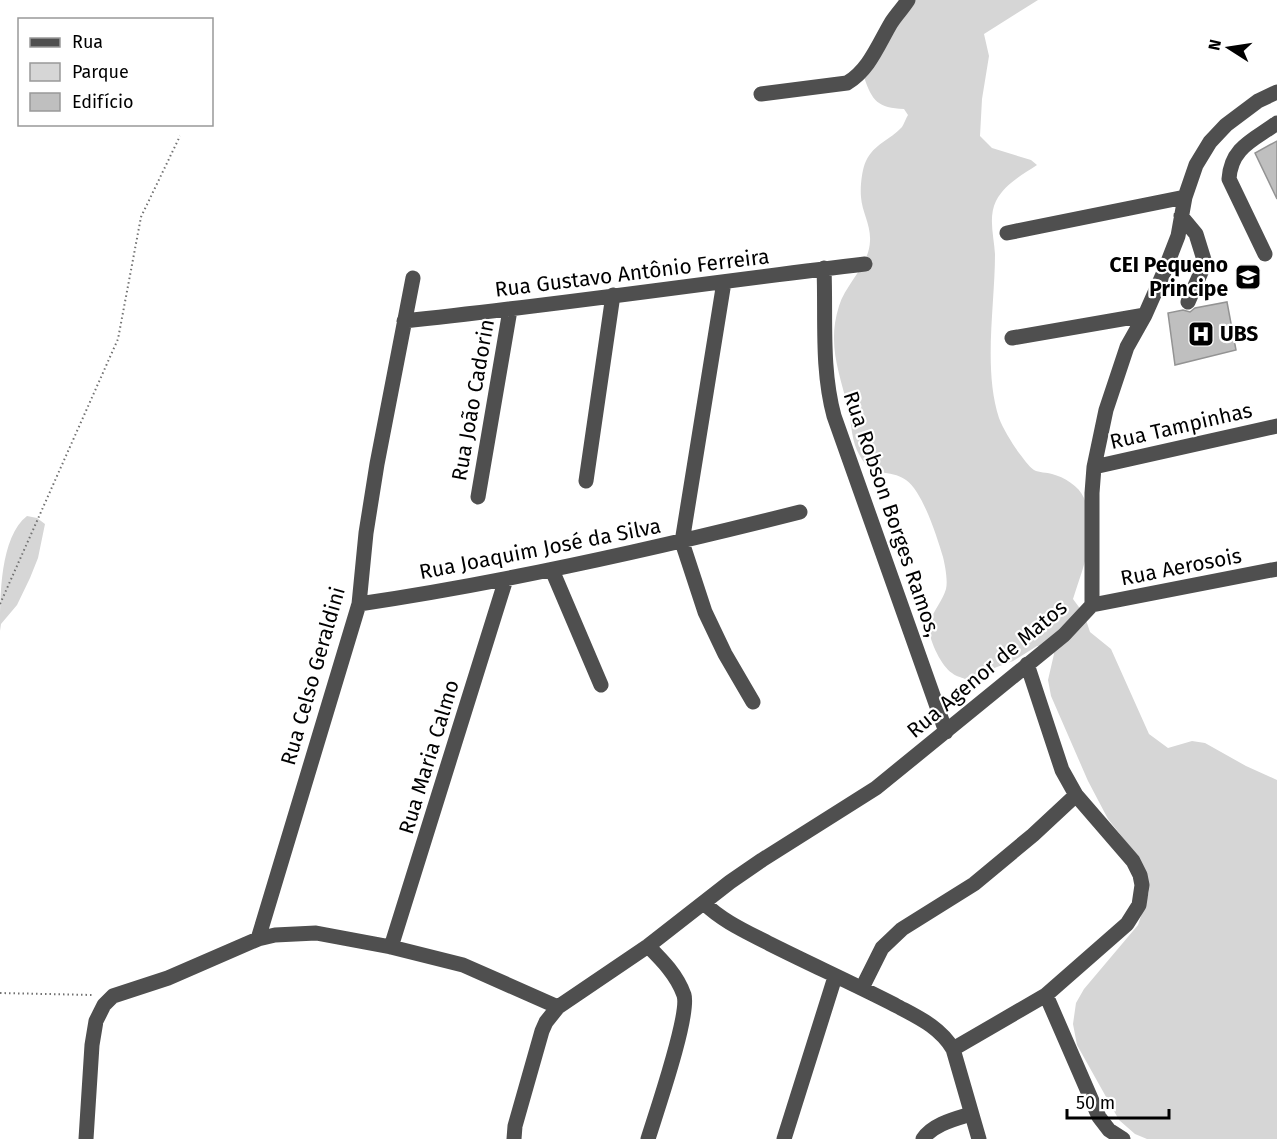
<svg xmlns="http://www.w3.org/2000/svg" width="1277" height="1139" font-family="'Fira Sans',sans-serif">
	<rect width="100%" height="100%" fill="#fff"/>
	<path fill="#d6d6d6" d="M 913,0 L 1038,0 L 984,34 L 989,56 L 982,99 L 980,136 L 992,148 L 1031,160 L 1037,165 C 1022,175 1005,184 996,201 C 988,217 994,237 995,254 C 995,305 983,369 999,418 C 1003,429 1012,443 1019,453 C 1023,458 1029,467 1034,470 C 1039,473 1047,472 1052,474 C 1064,477 1079,486 1084,498 C 1098,535 1084,564 1073,599 L 1084,614 L 1090,632 L 1111,649 L 1149,734 L 1168,748 L 1192,741 L 1205,743 L 1246,766 L 1277,780 L 1277,1139 L 1147,1139 L 1135,1134 L 1119,1120 L 1077,1045 L 1073,1024 L 1076,1003 L 1084,989 L 1138,925 L 1149,892 L 1145,873 L 1134,852 L 1108,819 L 1088,781 L 1051,696 L 1048,680 L 1054,654 L 1052,648 L 1047,645 L 1037,646 L 1013,661 L 965,679 C 961,677 955,676 952,673 C 941,666 925,634 930,621 C 934,610 943,600 946,589 C 948,581 945,565 943,557 C 937,537 923,492 906,480 C 889,468 873,479 860,456 C 851,442 852,424 848,408 C 839,371 827,344 839,306 C 846,283 869,266 870,241 C 871,225 862,212 861,197 C 860,187 862,169 866,161 C 874,144 890,140 902,127 C 904,124 906,118 908,115 L 904,109 C 878,108 872,101 864,77 Z
		M 27,516 L 37,518 L 45,524 L 38,558 L 30,578 L 17,605 L 1,624 L 0,631 C 0,596 0,537 27,516 Z"/>
	<path fill="#bfbfbf" stroke="#939393" stroke-width="1.5" d="M 1277,141 L 1277,199 L 1255,153 Z
		M 1227,302 L 1236,350 L 1175,365 L 1168,313 L 1183,310 L 1190,312 L 1195,308 Z"/>
	<g fill="none" stroke-linecap="round" stroke-linejoin="round">
		<path stroke="#717171" stroke-width="2" stroke-dasharray="1.5 3" stroke-linecap="butt" d="M 0,604 L 118,339 L 141,217 L 180,136
			M 0,993 L 92,995"/>
		<path stroke="#4f4f4f" stroke-width="15" d="M 761,94 L 847,83 C 869,70 878,45 891,23 C 896,15 903,8 908,0
			M 1181,216 L 1196,234 L 1205,263 L 1188,302
			M 1007,233 L 1185,197
			M 1265,254 L 1229,179 C 1231,147 1254,140 1277,123
			M 824,268 C 826,318 821,368 834,416 L 946,732
			M 724,282 L 682,542 L 705,612 L 725,654 L 753,702
			M 404,321 C 558,305 711,282 865,264
			M 1012,338 L 1145,315
			M 1094,467 L 1277,426
			M 586,481 L 613,295
			M 478,497 L 510,310
			M 552,570 L 601,685
			M 359,604 C 508,582 654,549 800,512
			M 1092,605 L 1277,569
			M 704,903 C 722,921 747,932 770,944 C 812,965 854,984 895,1005 C 917,1017 939,1026 953,1049 L 979,1139
			M 258,939 L 359,604 L 366,533 L 377,464 L 413,278
			M 391,947 L 506,579
			M 862,988 L 882,948 L 902,929 L 974,884 L 1033,835 L 1076,795
			M 1046,995 L 1099,1117 L 1109,1130 L 1123,1139
			M 953,1049 L 1046,995 L 1127,924 L 1139,905 L 1142,885 L 1140,875 L 1133,861 L 1076,795 L 1062,770 L 1027,664
			M 86,1139 L 92,1045 L 96,1021 L 104,1005 L 113,996 L 168,978 L 258,939 L 275,935 L 316,933 L 391,947 L 463,965 L 558,1007
			M 514,1139 L 515,1126 L 542,1031 L 546,1022 L 558,1007 L 648,946 L 730,882 L 762,860 L 876,788 L 1064,635 L 1092,605 L 1092,493 L 1094,467 L 1106,410 L 1127,347 L 1145,315 L 1164,272 L 1178,236 L 1185,197 L 1196,165 L 1210,142 L 1226,125 L 1258,101 L 1277,92
			M 648,1139 C 656,1113 690,1015 684,995 C 677,975 662,960 648,946
			M 784,1139 L 835,977
			M 923,1139 C 933,1124 955,1119 971,1114"/>
	</g>
	<defs>
		<g id="school-square" transform="scale(1.35)"><rect x="-9" y="-9" width="18" height="18" rx="4" fill="#000" stroke="#fff"/><path d="M0-5L7-2L0 1L-7-2ZM-4 1L0 2.5L4 1V4Q0 6-4 4Z" fill="#fff"/></g>
		<g id="hospital-square" transform="scale(1.35)"><rect x="-9" y="-9" width="18" height="18" rx="4" fill="#000" stroke="#fff"/><path d="M-5-5h3v3.5h4V-5h3V5h-3V1.5h-4V5h-3Z" fill="#fff"/></g>
	</defs>
	<g fill-rule="evenodd">
		<use href="#school-square" x="1248" y="277"/>
		<use href="#hospital-square" x="1201" y="334"/>
	</g>
	<g text-anchor="middle" dominant-baseline="central" stroke-width="4.5" stroke-linejoin="round" paint-order="stroke">
		<g font-size="21" font-weight="bold" fill="#000" stroke="#fff" text-anchor="end">
			<text x="1228" y="265">CEI Pequeno<tspan x="1228" dy="24">Principe</tspan></text>
			<text x="1220" y="334" text-anchor="start">UBS</text>
		</g>
		<g font-size="21" fill="#000" stroke="#fff">
			<text transform="translate(632 273) rotate(-7)">Rua Gustavo Antônio Ferreira</text>
			<text transform="translate(473 400) rotate(-80)">Rua João Cadorin</text>
			<text transform="translate(1181 426) rotate(-13)">Rua Tampinhas</text>
			<text transform="translate(892 514) rotate(71)">Rua Robson Borges Ramos,</text>
			<text transform="translate(540 549) rotate(-11)">Rua Joaquim José da Silva</text>
			<text transform="translate(1181 567) rotate(-11)">Rua Aerosois</text>
			<text transform="translate(987 669) rotate(-40)">Rua Agenor de Matos</text>
			<text transform="translate(313 676) rotate(-74)">Rua Celso Geraldini</text>
			<text transform="translate(429 757) rotate(-73)">Rua Maria Calmo</text>
		</g>
	</g>
	<rect x="18" y="18" width="195" height="108" fill="#ffffff" stroke="#999999" stroke-width="1.5"/>
	<rect x="30" y="38" width="30" height="9" fill="#4f4f4f" stroke="#999999" stroke-width="1.5"/>
	<text x="72" y="48" font-size="18" fill="#000000">Rua</text>
	<rect x="30" y="63" width="30" height="18" fill="#d6d6d6" stroke="#999999" stroke-width="1.5"/>
	<text x="72" y="78" font-size="18" fill="#000000">Parque</text>
	<rect x="30" y="93" width="30" height="18" fill="#bfbfbf" stroke="#999999" stroke-width="1.5"/>
	<text x="72" y="108" font-size="18" fill="#000000">Edifício</text>
	<g transform="translate(1229 48) rotate(282)" stroke="#ffffff" stroke-width="4.5" paint-order="stroke">
	<path d="M0-4.5L10 22L0 15L-10 22Z" fill="#000000"/>
	<text y="-9" font-size="16" font-weight="bold" text-anchor="middle" fill="#000000">N</text>
	</g>
	<path d="M1067 1109v9h102v-9" fill="none" stroke="#000000" stroke-width="3"/>
	<text x="1076" y="1109" font-size="18" fill="#000000" stroke="#ffffff" stroke-width="4.5" paint-order="stroke">50 m</text>
</svg>
